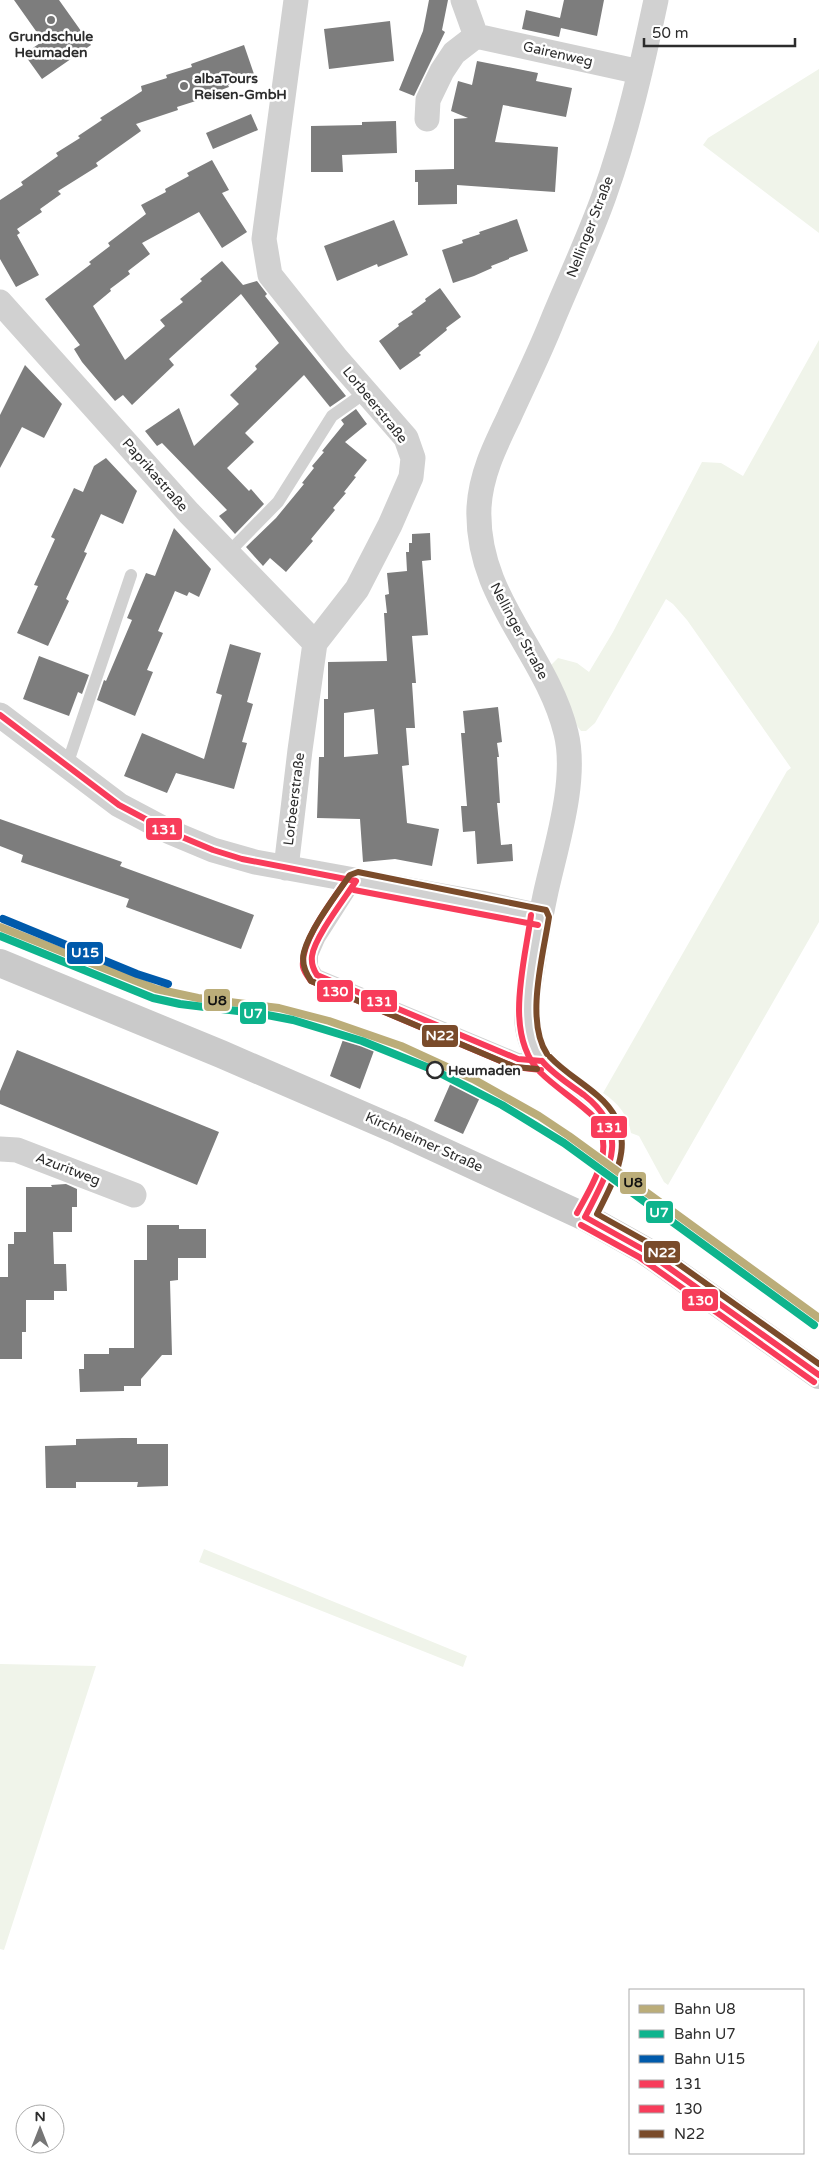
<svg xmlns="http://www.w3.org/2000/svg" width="819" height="2169" font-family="'Varela Round',sans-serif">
	<rect width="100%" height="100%" fill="#fff"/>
	<path fill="#f0f4ea" d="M 819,69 L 819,233 L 703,145 L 708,138 Z
		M 819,340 L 819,922 L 668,1185 L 664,1182 L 639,1136 L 631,1133 C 628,1115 618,1103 603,1093 L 787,771 L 791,768 L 687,620 L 673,604 L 666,599 L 595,723 L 586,731 L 581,731 L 577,726 L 548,668 L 558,658 L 577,663 L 589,672 L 613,632 L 702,462 L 721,463 L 743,476 Z
		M 204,1549 L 467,1656 L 463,1667 L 199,1562 Z
		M 0,1664 L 96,1666 L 4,1950 L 0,1949 Z"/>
	<path fill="#7d7d7d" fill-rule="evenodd" d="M 14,0 L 59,0 L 91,45 L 42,79 L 24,54 L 43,41 Z
		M 429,0 L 448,0 L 442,30 L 445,32 L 414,96 L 399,90 L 423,31 Z
		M 564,0 L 604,0 L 597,36 L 561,28 L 559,37 L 522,29 L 526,10 L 560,18 Z
		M 390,21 L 394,61 L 329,69 L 324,29 Z
		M 244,45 L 255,77 L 228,85 L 229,87 L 202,97 L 202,99 L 177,107 L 178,110 L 136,124 L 141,131 L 96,163 L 98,166 L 58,191 L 61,194 L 40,209 L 42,212 L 17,229 L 20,233 L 17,235 L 39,275 L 16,287 L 0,259 L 0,200 L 23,185 L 21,182 L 58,156 L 56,153 L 80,138 L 78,136 L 102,120 L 100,118 L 142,91 L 141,86 L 167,78 L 166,75 L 192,67 L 191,64 Z
		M 477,61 L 538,73 L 536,81 L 572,88 L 566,117 L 503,105 L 495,142 L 558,147 L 555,192 L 457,185 L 457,204 L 418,205 L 418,182 L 415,182 L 415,170 L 454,169 L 454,119 L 468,118 L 451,111 L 458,81 L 472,85 Z
		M 251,114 L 258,130 L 213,149 L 206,133 Z
		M 396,121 L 397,153 L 342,155 L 343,172 L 311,172 L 311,126 L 362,125 L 362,122 Z
		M 212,160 L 229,190 L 222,193 L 247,232 L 222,248 L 199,212 L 142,243 L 150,254 L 128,271 L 130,274 L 110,289 L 111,291 L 93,306 L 125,360 L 165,326 L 160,320 L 183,302 L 180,299 L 202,281 L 200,279 L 222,261 L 243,285 L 257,281 L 267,294 L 265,296 L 342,391 L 346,396 L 330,407 L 304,375 L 245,433 L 254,442 L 227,468 L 249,491 L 251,489 L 264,504 L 235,534 L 219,516 L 227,510 L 162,443 L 157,446 L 145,431 L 179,408 L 194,446 L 239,404 L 230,395 L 257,369 L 255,366 L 279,343 L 241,294 L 169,359 L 174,365 L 132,405 L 123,395 L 115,401 L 82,362 L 74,349 L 80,345 L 45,299 L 91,264 L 89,262 L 110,246 L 108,243 L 146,214 L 141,205 L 166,192 L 165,189 L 189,176 L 187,173 Z
		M 517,219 L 528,251 L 509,258 L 509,259 L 491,266 L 492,268 L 474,276 L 453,283 L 442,250 L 463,243 L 462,240 L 480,234 L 479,232 Z
		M 394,220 L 408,255 L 378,267 L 377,264 L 337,281 L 324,246 Z
		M 440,288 L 461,317 L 446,328 L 447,330 L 419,353 L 421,355 L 400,370 L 379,341 L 399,326 L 398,324 L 413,314 L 411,312 L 426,301 L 425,299 Z
		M 25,365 L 62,404 L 44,438 L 22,427 L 0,468 L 0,415 Z
		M 356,409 L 367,424 L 345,442 L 367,460 L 354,476 L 356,477 L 344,492 L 346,493 L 333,508 L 335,510 L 311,539 L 313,541 L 286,572 L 270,558 L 263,566 L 246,547 L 276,518 L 304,484 L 302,483 L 314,468 L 312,466 L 324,452 L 322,451 L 344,424 L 341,420 Z
		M 106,458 L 137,491 L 123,524 L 101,514 L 84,552 L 87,553 L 66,599 L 69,601 L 48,646 L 17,633 L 38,586 L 34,585 L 55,539 L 51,537 L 74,488 L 83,492 L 94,466 Z
		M 174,528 L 211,569 L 199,597 L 189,592 L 187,596 L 175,591 L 158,631 L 163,633 L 147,670 L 153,672 L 135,716 L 97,700 L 104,680 L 106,681 L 132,620 L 127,618 L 146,573 L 155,576 Z
		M 430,533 L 431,560 L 422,561 L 428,635 L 412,636 L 416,683 L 412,683 L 415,728 L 406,728 L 409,765 L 402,766 L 407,823 L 439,829 L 432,866 L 395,859 L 363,862 L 360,819 L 317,818 L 319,757 L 324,757 L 324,699 L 328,699 L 328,662 L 387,661 L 384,613 L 387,613 L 385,595 L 389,594 L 387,573 L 407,571 L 406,552 L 409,552 L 409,543 L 412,543 L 412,534 ZM 374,709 L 378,754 L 344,757 L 344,713 Z
		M 230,644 L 261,653 L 247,702 L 253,704 L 242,742 L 247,743 L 234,789 L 176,773 L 167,793 L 124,776 L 142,733 L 204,759 L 222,695 L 216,693 Z
		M 39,656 L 89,675 L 82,694 L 78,692 L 69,716 L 23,699 Z
		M 498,707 L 502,742 L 497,743 L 499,757 L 497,757 L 500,803 L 497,803 L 501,845 L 512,844 L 513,861 L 477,864 L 475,831 L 463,832 L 461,806 L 467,806 L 461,733 L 465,733 L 463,711 Z
		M 0,819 L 122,862 L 120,866 L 254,915 L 241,949 L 126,907 L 129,899 L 21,862 L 23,855 L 0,846 Z
		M 345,1034 L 375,1048 L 360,1089 L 330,1076 Z
		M 17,1050 L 219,1132 L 197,1185 L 0,1104 L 0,1091 Z
		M 452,1080 L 482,1093 L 463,1134 L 434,1121 Z
		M 66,1184 L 77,1189 L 77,1207 L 72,1207 L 72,1232 L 53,1232 L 54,1264 L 66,1264 L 67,1291 L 54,1291 L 54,1300 L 26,1300 L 26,1332 L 22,1332 L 22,1359 L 0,1359 L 0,1277 L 8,1277 L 8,1244 L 14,1244 L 14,1232 L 26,1232 L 26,1187 L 52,1187 L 51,1185 Z
		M 147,1225 L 179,1225 L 179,1229 L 206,1229 L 206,1258 L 178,1258 L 178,1280 L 170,1281 L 172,1355 L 162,1355 L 141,1379 L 141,1386 L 124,1386 L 124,1391 L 80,1392 L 79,1369 L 84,1369 L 84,1354 L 109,1354 L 109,1348 L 134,1348 L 134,1260 L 147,1260 Z
		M 122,1438 L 137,1438 L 137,1444 L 168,1444 L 168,1486 L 137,1487 L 138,1482 L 76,1482 L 76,1488 L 46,1488 L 45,1446 L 76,1445 L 76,1439 Z"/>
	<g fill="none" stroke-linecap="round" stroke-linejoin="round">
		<path stroke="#d1d1d1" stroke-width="12" d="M 228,553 L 278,502 L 332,416 L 366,392
			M 67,765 L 131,575
			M 356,881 L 319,939 L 312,955 L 312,967 L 317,975 L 518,1059 L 542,1061"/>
		<path stroke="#d1d1d1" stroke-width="25" d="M 463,0 L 476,36 L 640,72
			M 427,119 L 428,100 L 442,71 L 454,53 L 476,36
			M 0,302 L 189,513 L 315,643
			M 0,715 L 119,805 L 170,832 L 213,850 L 255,862 L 481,903 L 540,916
			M 286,868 L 300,750 L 315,643 L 357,589 L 390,525 L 411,477 L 413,458 L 406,438 L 337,359 L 270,275 L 264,239 L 296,0
			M 0,1149 L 17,1150 L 134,1195
			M 585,1217 C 595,1197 609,1176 613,1154 C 620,1106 574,1095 547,1067 C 531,1052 525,1028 527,1007 C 532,970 537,933 545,896 C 555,849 578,781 566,733 C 546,651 475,598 479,507 C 481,474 495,446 509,417 C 524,384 540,352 553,319 C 570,278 589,238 604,196 C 627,132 642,66 656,0"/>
		<path stroke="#cacaca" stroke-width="28" d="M 0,963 L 221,1054 L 399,1131 L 585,1217 L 644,1250 L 819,1375"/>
		<g stroke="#fff" stroke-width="10">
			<path id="bus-1" d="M 0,715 L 119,805 L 170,832 L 213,850 L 242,859 L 356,881
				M 356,881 C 345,898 314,938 312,956 C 311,964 313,969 317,975 L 518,1059 L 542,1061
				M 542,1061 C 554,1075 569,1084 584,1095 C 633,1133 608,1172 585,1217
				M 585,1217 L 644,1250 L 819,1375"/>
		</g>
		<g stroke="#fff" stroke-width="10">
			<path id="bus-2" d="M 349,876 C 334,899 300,940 303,967 C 304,972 308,977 311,981 L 515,1067 L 541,1070
				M 354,890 L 538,925
				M 531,915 C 525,962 503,1034 540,1072 C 557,1089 578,1101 595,1118 C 616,1151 593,1183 577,1213
				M 581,1225 L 639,1257 L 814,1382"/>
		</g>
		<g stroke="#fff" stroke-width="10">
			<path id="bus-3" d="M 550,1057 C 564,1072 582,1082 598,1096 C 640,1132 618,1173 597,1214 L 649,1243 L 819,1364
				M 537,1069 L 515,1067 L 311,981 C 305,972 301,963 304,952 C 310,929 336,895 350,875 L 358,872 L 546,910 L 549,917 C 543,956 525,1021 547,1054"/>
		</g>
		<use href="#bus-1" stroke="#f83c5a" stroke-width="6"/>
		<use href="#bus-2" stroke="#f83c5a" stroke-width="6"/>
		<use href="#bus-3" stroke="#7a4b2a" stroke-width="6"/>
		<g stroke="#fff" stroke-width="11">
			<path id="rail-1" d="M 0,927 L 156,989 L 198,998 L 279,1008 L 329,1021 L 401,1046 L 473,1079 L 539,1116 L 569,1136 L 819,1318"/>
		</g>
		<g stroke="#fff" stroke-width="11">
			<path id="rail-2" d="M 0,936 L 153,998 L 180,1004 L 262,1014 L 293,1020 L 362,1041 L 434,1070 L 502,1105 L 564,1143 L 814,1325"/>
		</g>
		<g stroke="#fff" stroke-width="11">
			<path id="rail-3" d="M 3,919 L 137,974 L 168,984"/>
		</g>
		<use href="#rail-1" stroke="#bbad79" stroke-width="8"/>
		<use href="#rail-2" stroke="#0eb48d" stroke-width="8"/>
		<use href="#rail-3" stroke="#005aab" stroke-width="8"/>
	</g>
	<g fill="#767676" stroke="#fff" stroke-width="2">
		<circle cx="51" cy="20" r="5"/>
		<circle cx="184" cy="86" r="5"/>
	</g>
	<circle fill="#fff" stroke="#2c2c2c" stroke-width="2.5" cx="435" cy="1070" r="8"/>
	<g text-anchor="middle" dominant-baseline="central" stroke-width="5" stroke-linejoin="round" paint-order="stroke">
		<g font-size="14" font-weight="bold" fill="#2c2c2c" stroke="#fff">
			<text x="51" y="36">Grundschule<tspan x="51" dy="16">Heumaden</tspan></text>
			<text x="194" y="78" text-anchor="start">albaTours<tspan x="194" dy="16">Reisen-GmbH</tspan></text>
		</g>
		<g font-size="14" fill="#2c2c2c" stroke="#fff">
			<text transform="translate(558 54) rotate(13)">Gairenweg</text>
			<text transform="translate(590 227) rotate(-69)">Nellinger Straße</text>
			<text transform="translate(375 405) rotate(51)">Lorbeerstraße</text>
			<text transform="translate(155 475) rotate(49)">Paprikastraße</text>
			<text transform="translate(519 631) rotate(62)">Nellinger Straße</text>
			<text transform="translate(294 799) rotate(-83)">Lorbeerstraße</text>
			<text transform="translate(424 1142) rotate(24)">Kirchheimer Straße</text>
			<text transform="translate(68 1169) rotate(21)">Azuritweg</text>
		</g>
		<g font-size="14" font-weight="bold" fill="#2c2c2c" stroke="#fff" text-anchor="start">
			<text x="448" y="1070">Heumaden</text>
		</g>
	</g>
	<g stroke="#fff" stroke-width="2">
		<rect x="145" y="817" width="38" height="24" rx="5" fill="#f83c5a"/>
		<rect x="66" y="941" width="38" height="24" rx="5" fill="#005aab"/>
		<rect x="316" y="979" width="38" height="24" rx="5" fill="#f83c5a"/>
		<rect x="203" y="988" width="28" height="24" rx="5" fill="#bbad79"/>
		<rect x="360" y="989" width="38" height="24" rx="5" fill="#f83c5a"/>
		<rect x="239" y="1001" width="28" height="24" rx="5" fill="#0eb48d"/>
		<rect x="421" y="1024" width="38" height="24" rx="5" fill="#7a4b2a"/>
		<rect x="590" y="1115" width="38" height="24" rx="5" fill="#f83c5a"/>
		<rect x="619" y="1171" width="28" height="24" rx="5" fill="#bbad79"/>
		<rect x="645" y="1200" width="29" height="24" rx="5" fill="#0eb48d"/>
		<rect x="643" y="1240" width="38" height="24" rx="5" fill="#7a4b2a"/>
		<rect x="681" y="1288" width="38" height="24" rx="5" fill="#f83c5a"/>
	</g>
	<g font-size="14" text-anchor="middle" font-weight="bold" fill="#fff">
		<text x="164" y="834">131</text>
		<text x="85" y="957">U15</text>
		<text x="335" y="996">130</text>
		<text x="379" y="1006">131</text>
		<text x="253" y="1018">U7</text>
		<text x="440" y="1040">N22</text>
		<text x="609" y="1132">131</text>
		<text x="659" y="1217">U7</text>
		<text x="662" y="1257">N22</text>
		<text x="700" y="1305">130</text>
	</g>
	<g font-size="14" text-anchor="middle" font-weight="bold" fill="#111">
		<text x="217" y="1005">U8</text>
		<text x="633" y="1187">U8</text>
	</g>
	<rect x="629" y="1989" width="175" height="165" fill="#ffffff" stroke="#ababab"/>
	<rect x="639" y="2005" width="25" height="8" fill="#bbad79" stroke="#ababab"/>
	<text x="674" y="2014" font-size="15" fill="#2c2c2c">Bahn U8</text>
	<rect x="639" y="2030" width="25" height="8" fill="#0eb48d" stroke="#ababab"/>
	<text x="674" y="2039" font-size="15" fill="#2c2c2c">Bahn U7</text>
	<rect x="639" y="2055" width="25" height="8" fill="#005aab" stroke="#ababab"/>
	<text x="674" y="2064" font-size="15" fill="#2c2c2c">Bahn U15</text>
	<rect x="639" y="2080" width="25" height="8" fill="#f83c5a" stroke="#ababab"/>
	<text x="674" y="2089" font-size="15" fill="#2c2c2c">131</text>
	<rect x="639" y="2105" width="25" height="8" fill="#f83c5a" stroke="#ababab"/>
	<text x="674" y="2114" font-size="15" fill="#2c2c2c">130</text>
	<rect x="639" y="2130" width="25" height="8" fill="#7a4b2a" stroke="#ababab"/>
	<text x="674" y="2139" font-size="15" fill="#2c2c2c">N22</text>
	<g transform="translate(40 2129)"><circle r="24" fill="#ffffff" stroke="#ababab"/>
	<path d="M0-4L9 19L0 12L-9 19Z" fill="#767676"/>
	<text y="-8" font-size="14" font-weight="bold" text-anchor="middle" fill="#2c2c2c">N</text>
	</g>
	<path d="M644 38v8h151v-8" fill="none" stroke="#2c2c2c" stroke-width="2.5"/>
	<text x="652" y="38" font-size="15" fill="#2c2c2c" stroke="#ffffff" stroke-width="4" paint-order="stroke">50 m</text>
</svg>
